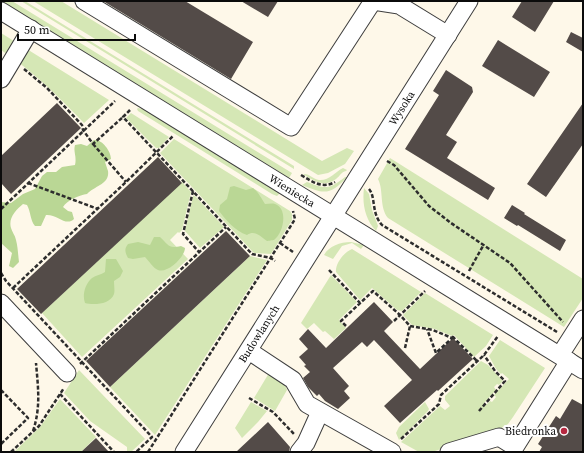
<svg xmlns="http://www.w3.org/2000/svg" width="584" height="453" font-family="'Source Serif 4',serif">
	<rect width="100%" height="100%" fill="#fef8e9"/>
	<path fill="#d5e7b5" d="M 1,1 L 12,1 L 292,173 L 289,178 Z
		M 21,1 L 25,1 L 294,166 L 294,169 Z
		M 33,1 L 61,1 L 322,161 L 347,148 L 354,151 L 345,164 L 328,173 L 318,175 Z
		M 1,33 L 109,100 L 84,123 C 57,95 34,72 1,50 Z
		M 138,108 L 146,110 L 280,193 L 277,196 L 272,194 L 138,111 L 137,109 Z
		M 131,113 L 169,137 L 159,148 L 156,148 L 126,118 Z
		M 174,139 L 290,211 L 292,214 L 292,220 L 271,254 L 254,253 L 160,153 Z
		M 390,158 L 583,279 L 583,298 L 564,327 L 388,218 C 379,207 384,191 378,179 Z
		M 343,168 L 347,170 L 346,171 C 341,172 340,176 336,179 C 324,188 314,181 303,174 C 309,173 313,179 319,180 C 329,181 335,172 343,168 Z
		M 345,177 L 347,177 C 330,196 324,194 302,185 L 307,182 C 325,189 329,190 345,177 Z
		M 182,182 L 191,192 L 182,230 L 179,233 L 178,232 L 170,240 L 188,259 L 82,357 L 42,313 Z
		M 364,188 L 369,194 L 372,210 L 378,226 L 376,231 C 365,219 362,204 364,188 Z
		M 193,196 L 195,196 L 224,227 L 200,248 L 185,231 Z
		M 351,242 L 364,245 L 361,249 L 352,243 L 342,246 L 333,259 L 324,255 C 329,246 340,242 351,242 Z
		M 352,249 L 421,292 L 402,311 L 397,310 L 372,288 L 360,300 L 336,272 C 335,264 344,252 352,249 Z
		M 250,256 L 267,260 L 155,435 L 110,387 Z
		M 331,275 L 357,302 L 339,320 L 346,328 L 334,339 L 325,331 L 323,332 L 314,323 L 307,329 L 301,323 Z
		M 425,293 L 493,335 L 486,346 L 474,357 L 454,335 L 452,336 L 435,329 L 412,325 L 403,315 Z
		M 500,340 L 545,368 L 513,417 L 508,424 L 498,430 L 432,452 L 419,452 L 401,442 L 440,406 L 445,410 L 450,406 L 445,400 L 445,396 L 481,361 L 488,365 L 503,381 L 499,385 L 497,384 L 494,387 L 496,390 L 484,403 L 486,405 L 490,401 L 492,402 L 496,397 L 494,395 L 509,379 L 502,373 L 501,374 L 496,369 L 489,356 Z
		M 79,370 L 145,439 L 131,452 L 127,452 L 127,447 L 90,421 L 64,393 Z
		M 269,373 L 285,385 L 287,390 L 275,411 L 254,398 Z
		M 60,399 L 96,437 L 81,452 L 14,452 L 40,427 Z
		M 251,402 L 267,411 L 258,422 L 242,438 L 235,428 Z
		M 425,402 L 429,409 L 428,411 L 399,440 L 396,433 L 399,427 Z"/>
	<path fill="#bad795" d="M 94,140 C 102,139 111,151 111,159 L 105,162 C 106,165 107,168 108,171 C 110,184 94,186 87,194 C 80,195 67,200 63,207 L 68,211 L 72,212 L 74,219 C 66,227 57,214 46,215 L 41,226 L 35,226 C 30,220 31,212 27,205 L 23,204 C 16,210 8,218 11,228 C 12,232 15,235 16,240 C 18,247 18,255 19,262 L 13,268 L 9,266 L 12,253 L 1,243 L 1,202 L 11,203 L 23,194 L 35,189 L 42,176 L 47,172 L 56,172 L 62,167 L 75,165 C 77,156 73,152 75,145 L 81,144 L 87,146 Z
		M 234,186 L 246,190 L 253,188 C 259,193 261,198 265,204 C 268,204 272,203 275,204 C 289,209 283,234 274,240 C 273,240 268,241 267,241 C 260,236 255,230 247,235 C 235,231 226,220 219,211 L 220,205 L 227,199 L 230,187 Z
		M 154,237 L 160,237 C 169,245 168,249 181,246 L 185,248 C 185,257 167,274 158,270 C 153,268 149,261 145,257 L 133,259 L 128,258 C 125,252 124,249 128,244 L 138,242 L 150,245 Z
		M 106,259 L 116,259 L 123,271 L 120,277 L 114,281 C 114,285 115,291 114,294 C 110,305 93,305 85,303 C 82,295 85,284 92,278 C 96,275 101,275 105,272 Z"/>
	<path fill="#534b48" d="M 103,1 L 185,1 L 253,42 L 231,79 Z
		M 241,1 L 278,1 L 268,17 Z
		M 522,1 L 554,1 L 535,32 L 512,17 Z
		M 571,32 L 583,38 L 583,52 L 566,42 Z
		M 498,40 L 550,72 L 534,97 L 482,66 Z
		M 446,70 L 472,87 L 473,92 L 446,135 L 457,142 L 447,158 L 495,188 L 488,200 L 405,149 L 439,95 L 433,91 Z
		M 57,103 L 81,128 L 11,194 L 1,183 L 1,156 Z
		M 583,103 L 583,144 L 546,197 L 527,184 Z
		M 158,157 L 182,183 L 41,314 L 17,289 Z
		M 512,205 L 525,213 L 524,214 L 566,240 L 560,251 L 518,225 L 517,226 L 504,218 Z
		M 226,231 L 250,256 L 110,387 L 86,361 Z
		M 374,302 L 393,322 L 384,331 L 420,369 L 453,338 L 473,359 L 438,391 L 437,390 L 400,423 L 384,406 L 412,380 L 374,340 L 367,347 L 362,342 L 333,368 L 349,386 L 344,391 L 350,398 L 338,409 L 325,401 L 319,394 L 317,396 L 308,387 L 303,378 L 310,372 L 304,366 L 306,365 L 299,357 L 308,349 L 299,339 L 308,329 L 326,348 Z
		M 572,399 L 583,405 L 583,452 L 539,452 L 542,447 L 538,444 L 556,416 L 560,419 Z
		M 268,422 L 290,447 L 289,452 L 236,452 Z
		M 96,438 L 109,452 L 81,452 Z"/>
	<g fill="none" stroke-linecap="round" stroke-linejoin="round">
		<g stroke="#3e3e3e" stroke-width="19">
			<g id="minor">
				<path d="M 84,1 L 291,127 L 373,1"/>
				<path d="M 373,1 L 399,5 L 448,35"/>
				<path id="s1" d="M 1,11 L 583,370"/>
				<path d="M 1,79 L 31,29"/>
				<path d="M 1,303 L 67,373"/>
				<path d="M 249,351 L 293,380 L 307,404 L 392,452"/>
				<path d="M 560,355 L 583,319"/>
				<path id="s2" d="M 184,452 L 469,1"/>
				<path d="M 299,452 L 306,443 L 320,412"/>
				<path d="M 449,452 L 499,437 L 515,447 L 569,361"/>
			</g>
		</g>
		<path stroke="#2d2d2d" stroke-width="2.5" stroke-dasharray="4 2" stroke-linecap="butt" d="M 24,69 L 47,88 L 82,125 L 83,130 L 93,144 L 123,117
			M 130,110 L 123,117 L 252,254 L 271,258 L 275,261
			M 93,144 L 126,182
			M 387,161 L 394,165 L 429,206 L 451,223 L 510,263 L 563,322
			M 301,175 C 313,182 322,189 335,182
			M 28,183 L 98,209
			M 369,189 C 376,197 371,213 382,225 L 557,332
			M 193,191 L 183,234 L 199,252
			M 1,209 L 115,101
			M 280,243 L 293,252
			M 329,270 L 360,303
			M 469,271 L 484,244
			M 1,273 L 6,281 L 152,437 L 136,452
			M 13,288 L 126,182 L 173,136
			M 394,321 L 425,291
			M 346,326 L 341,321 L 373,291 L 400,315 L 410,326 L 433,330 L 452,338 L 436,353 L 427,329
			M 452,337 L 453,337 L 477,361
			M 405,348 L 410,326
			M 80,364 L 226,227
			M 1,390 L 28,418 L 1,444
			M 60,394 L 114,452
			M 249,398 L 273,412 L 294,434
			M 479,411 L 505,381 L 495,371 L 484,355
			M 33,431 C 41,407 38,387 36,363
			M 401,439 L 439,404 L 441,395 L 484,355 L 498,336
			M 11,452 L 39,426 L 64,388
			M 148,452 L 292,224 L 295,219 L 293,211"/>
		<use href="#minor" stroke="#fff" stroke-width="17"/>
	</g>
	<circle fill="#b52840" stroke="#fff" stroke-width="1.5" cx="564" cy="431" r="4"/>
	<g text-anchor="middle" dominant-baseline="central" stroke-width="4" stroke-linejoin="round" paint-order="stroke">
		<g font-size="11" fill="#0b0b0b" stroke="#fff">
			<text stroke="none"><textPath href="#s2" startOffset="407">Wysoka</textPath></text>
			<text stroke="none"><textPath href="#s1" startOffset="342">Wieniecka</textPath></text>
			<text stroke="none"><textPath href="#s2" startOffset="140">Budowlanych</textPath></text>
		</g>
		<g font-size="11" fill="#0b0b0b" stroke="#fff" text-anchor="end">
			<text x="556" y="431">Biedronka</text>
		</g>
	</g>
	<rect width="584" height="453" fill="none" stroke="#0b0b0b" stroke-width="4"/>
	<path d="M18 34v6h117v-6" fill="none" stroke="#0b0b0b" stroke-width="2"/>
	<text x="24" y="34" font-size="12" fill="#0b0b0b" stroke="#ffffff" stroke-width="3" paint-order="stroke">50 m</text>
</svg>
